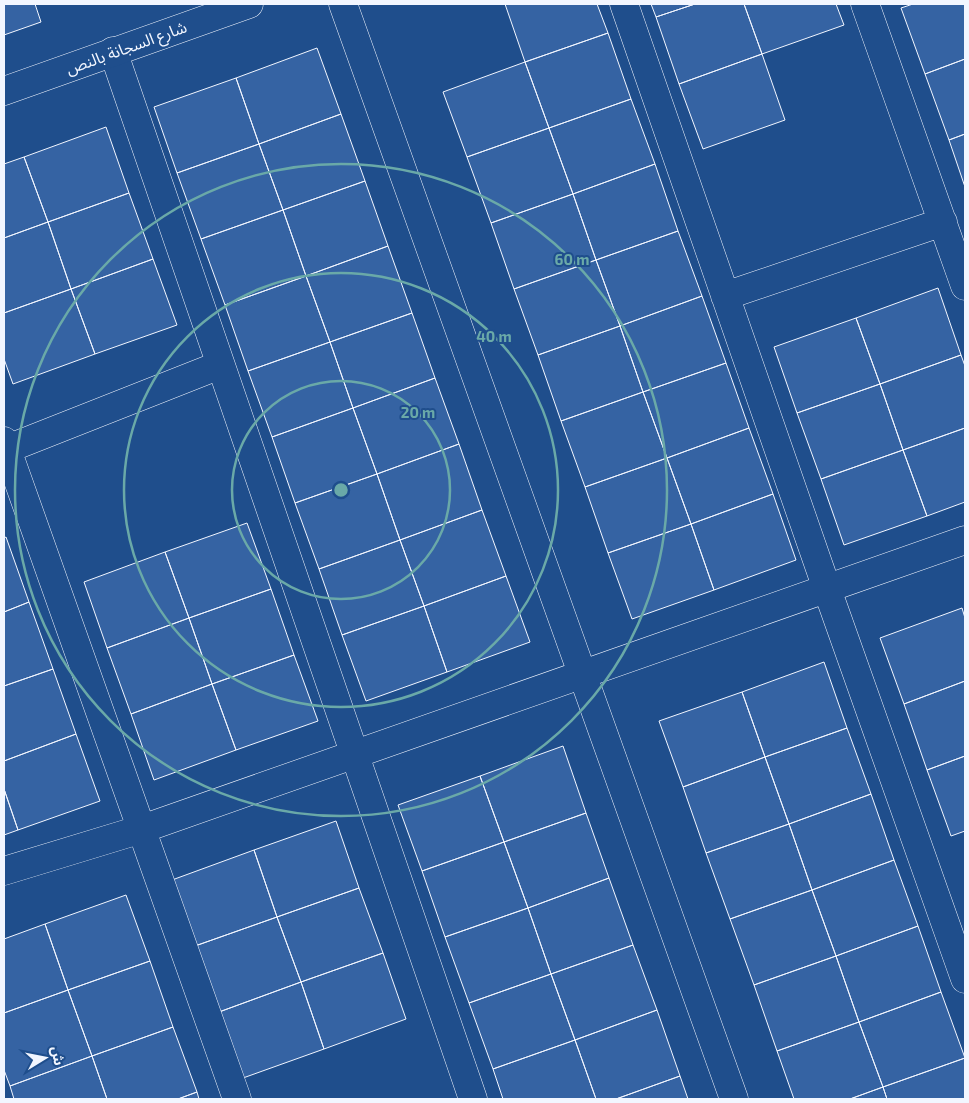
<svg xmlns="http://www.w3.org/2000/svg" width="969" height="1103" font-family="'Exo 2','Noto Sans Arabic',sans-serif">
	<rect width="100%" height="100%" fill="#1f4e8c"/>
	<path fill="#3563a3" stroke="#f2f6ff" d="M 4,4 L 35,4 L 41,22 L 4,35 Z
		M 505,4 L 597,4 L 608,33 L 525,62 Z
		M 651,4 L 695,4 L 656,17 Z
		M 695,4 L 744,4 L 762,54 L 679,84 L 656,17 Z
		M 744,4 L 836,4 L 844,25 L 762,54 Z
		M 913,4 L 965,4 L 965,59 L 925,74 L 901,8 Z
		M 608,33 L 631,99 L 549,128 L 525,62 Z
		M 317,48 L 341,114 L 259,144 L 236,78 Z
		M 762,54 L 785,120 L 703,149 L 679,84 Z
		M 965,59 L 965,134 L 949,140 L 925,74 Z
		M 525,62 L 549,128 L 467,157 L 443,92 Z
		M 236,78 L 259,144 L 177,173 L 154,107 Z
		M 631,99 L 655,164 L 573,194 L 549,128 Z
		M 341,114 L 365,181 L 283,210 L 259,144 Z
		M 106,127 L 129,193 L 48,222 L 24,157 Z
		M 549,128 L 573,194 L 491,223 L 467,157 Z
		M 965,134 L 965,187 L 949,140 Z
		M 259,144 L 283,210 L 201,239 L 177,173 Z
		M 24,157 L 48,222 L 4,238 L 4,164 Z
		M 655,164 L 678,231 L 596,260 L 573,194 Z
		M 365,181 L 388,246 L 306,276 L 283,210 Z
		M 129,193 L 153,259 L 71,289 L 48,222 Z
		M 573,194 L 596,260 L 514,289 L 491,223 Z
		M 283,210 L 306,276 L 225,305 L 201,239 Z
		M 48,222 L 71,289 L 4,313 L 4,238 Z
		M 678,231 L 702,296 L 620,326 L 596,260 Z
		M 388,246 L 412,313 L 330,342 L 306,276 Z
		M 153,259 L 177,325 L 95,354 L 71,289 Z
		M 596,260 L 620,326 L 538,355 L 514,289 Z
		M 306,276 L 330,342 L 248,371 L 225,305 Z
		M 938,288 L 961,355 L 880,384 L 856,318 Z
		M 71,289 L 95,354 L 13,384 L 4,359 L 4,313 Z
		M 702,296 L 726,363 L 643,392 L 620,326 Z
		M 412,313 L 435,378 L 353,408 L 330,342 Z
		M 856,318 L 880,384 L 797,413 L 774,347 Z
		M 620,326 L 643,392 L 561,421 L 538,355 Z
		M 330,342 L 353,408 L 272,437 L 248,371 Z
		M 961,355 L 965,366 L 965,428 L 903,450 L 880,384 Z
		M 726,363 L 749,428 L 667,458 L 643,392 Z
		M 435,378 L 459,444 L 377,474 L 353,408 Z
		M 880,384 L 903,450 L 821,479 L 797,413 Z
		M 643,392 L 667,458 L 585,487 L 561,421 Z
		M 353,408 L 377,474 L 295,503 L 272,437 Z
		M 749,428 L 773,494 L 691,524 L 667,458 Z
		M 965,428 L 965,502 L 927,516 L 903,450 Z
		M 459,444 L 482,510 L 400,540 L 377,474 Z
		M 903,450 L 927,516 L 844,545 L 821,479 Z
		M 667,458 L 691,524 L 608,553 L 585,487 Z
		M 377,474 L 400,540 L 319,569 L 295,503 Z
		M 773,494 L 796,560 L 714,590 L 691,524 Z
		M 482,510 L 506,576 L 424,606 L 400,540 Z
		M 247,523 L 271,589 L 189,618 L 165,552 Z
		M 691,524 L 714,590 L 632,619 L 608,553 Z
		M 6,537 L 29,602 L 4,612 L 4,538 Z
		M 400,540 L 424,606 L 342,635 L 319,569 Z
		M 165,552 L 189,618 L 107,648 L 84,582 Z
		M 506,576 L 530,642 L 447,672 L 424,606 Z
		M 271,589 L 294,655 L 212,684 L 189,618 Z
		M 29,602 L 53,669 L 4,686 L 4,612 Z
		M 424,606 L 447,672 L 366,701 L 342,635 Z
		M 962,608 L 965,618 L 965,681 L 904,704 L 880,638 Z
		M 189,618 L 212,684 L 131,714 L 107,648 Z
		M 294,655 L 318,721 L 236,750 L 212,684 Z
		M 824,662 L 847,728 L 765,757 L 742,692 Z
		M 53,669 L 76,734 L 4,761 L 4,686 Z
		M 965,681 L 965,756 L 927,770 L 904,704 Z
		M 212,684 L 236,750 L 154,780 L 131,714 Z
		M 742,692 L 765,757 L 683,787 L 659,721 Z
		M 847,728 L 871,794 L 789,824 L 765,757 Z
		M 76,734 L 100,801 L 18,830 L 4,789 L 4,761 Z
		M 563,746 L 586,813 L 504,842 L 480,776 Z
		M 965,756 L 965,831 L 951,836 L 927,770 Z
		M 765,757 L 789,824 L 706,853 L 683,787 Z
		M 480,776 L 504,842 L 422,871 L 398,805 Z
		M 4,789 L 18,830 L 4,835 Z
		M 871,794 L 894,860 L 812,890 L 789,824 Z
		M 586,813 L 609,878 L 528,908 L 504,842 Z
		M 336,821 L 359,888 L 277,917 L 254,850 Z
		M 789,824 L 812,890 L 730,919 L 706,853 Z
		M 504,842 L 528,908 L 445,937 L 422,871 Z
		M 254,850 L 277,917 L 195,946 L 172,880 Z
		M 894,860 L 918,926 L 836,956 L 812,890 Z
		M 609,878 L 633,945 L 551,974 L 528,908 Z
		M 359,888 L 383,953 L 301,982 L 277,917 Z
		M 812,890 L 836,956 L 754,985 L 730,919 Z
		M 126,895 L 150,961 L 68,990 L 45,924 Z
		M 528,908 L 551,974 L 469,1003 L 445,937 Z
		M 277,917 L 301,982 L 219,1012 L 195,946 Z
		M 45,924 L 68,990 L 4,1013 L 4,939 Z
		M 918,926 L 941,992 L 859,1022 L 836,956 Z
		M 633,945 L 657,1010 L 575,1040 L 551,974 Z
		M 383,953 L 406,1019 L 324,1049 L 301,982 Z
		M 836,956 L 859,1022 L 777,1051 L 754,985 Z
		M 150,961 L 173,1027 L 92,1056 L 68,990 Z
		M 551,974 L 575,1040 L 493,1069 L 469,1003 Z
		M 301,982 L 324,1049 L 243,1078 L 219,1012 Z
		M 68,990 L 92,1056 L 10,1086 L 4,1070 L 4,1013 Z
		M 941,992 L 965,1058 L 883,1087 L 859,1022 Z
		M 657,1010 L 680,1076 L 616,1099 L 596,1099 L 575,1040 Z
		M 859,1022 L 883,1087 L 850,1099 L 794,1099 L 777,1051 Z
		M 173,1027 L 197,1092 L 178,1099 L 107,1099 L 92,1056 Z
		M 575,1040 L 596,1099 L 503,1099 L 493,1069 Z
		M 92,1056 L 107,1099 L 14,1099 L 10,1086 Z
		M 965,1058 L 965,1099 L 887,1099 L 883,1087 Z
		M 680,1076 L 688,1099 L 616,1099 Z
		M 883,1087 L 887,1099 L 850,1099 Z
		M 197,1092 L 199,1099 L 178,1099 Z"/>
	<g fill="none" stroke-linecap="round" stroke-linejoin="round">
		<g stroke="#f2f6ff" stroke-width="29">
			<path id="street" d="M 343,4 L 734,1099
				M 624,4 L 827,589 L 965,979
				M 865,4 L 965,286
				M 113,51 L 473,1099
				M 725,296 L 943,222
				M 4,441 L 237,1099
				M 7,449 L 220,365
				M 4,871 L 142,829 L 965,540"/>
		</g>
		<g stroke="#f2f6ff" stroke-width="29">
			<path id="secondary" d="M 4,91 L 249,4"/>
		</g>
		<use href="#street" stroke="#1f4e8c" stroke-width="28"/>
		<use href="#secondary" stroke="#1f4e8c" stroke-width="28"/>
	</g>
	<g fill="none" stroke="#6aa9a8" stroke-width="2.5">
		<circle cx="341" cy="490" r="109"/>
		<circle cx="341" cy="490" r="217"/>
		<circle cx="341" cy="490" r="326"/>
	</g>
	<g text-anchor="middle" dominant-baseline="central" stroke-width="4" stroke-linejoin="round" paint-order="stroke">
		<g font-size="16" fill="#f2f6ff" stroke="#1f4e8c">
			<text transform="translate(126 47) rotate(-20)">شارع السجانة بالنص</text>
		</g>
	</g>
	<circle cx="341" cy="490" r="8" fill="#6aa9a8" stroke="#1f4e8c" stroke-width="2.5"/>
	<g font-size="15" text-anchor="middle" font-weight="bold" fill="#6aa9a8" stroke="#1f4e8c" stroke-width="4" stroke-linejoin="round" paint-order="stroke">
		<text x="572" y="265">60 m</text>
		<text x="494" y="342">40 m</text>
		<text x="418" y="418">20 m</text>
	</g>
	<rect width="969" height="1103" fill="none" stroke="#f2f6ff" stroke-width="10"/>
	<g transform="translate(45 1058) rotate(80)" stroke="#1f4e8c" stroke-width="4" paint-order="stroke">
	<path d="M0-4L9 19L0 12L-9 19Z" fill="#f2f6ff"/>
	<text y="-8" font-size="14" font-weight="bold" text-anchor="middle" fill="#f2f6ff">ش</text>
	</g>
</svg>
